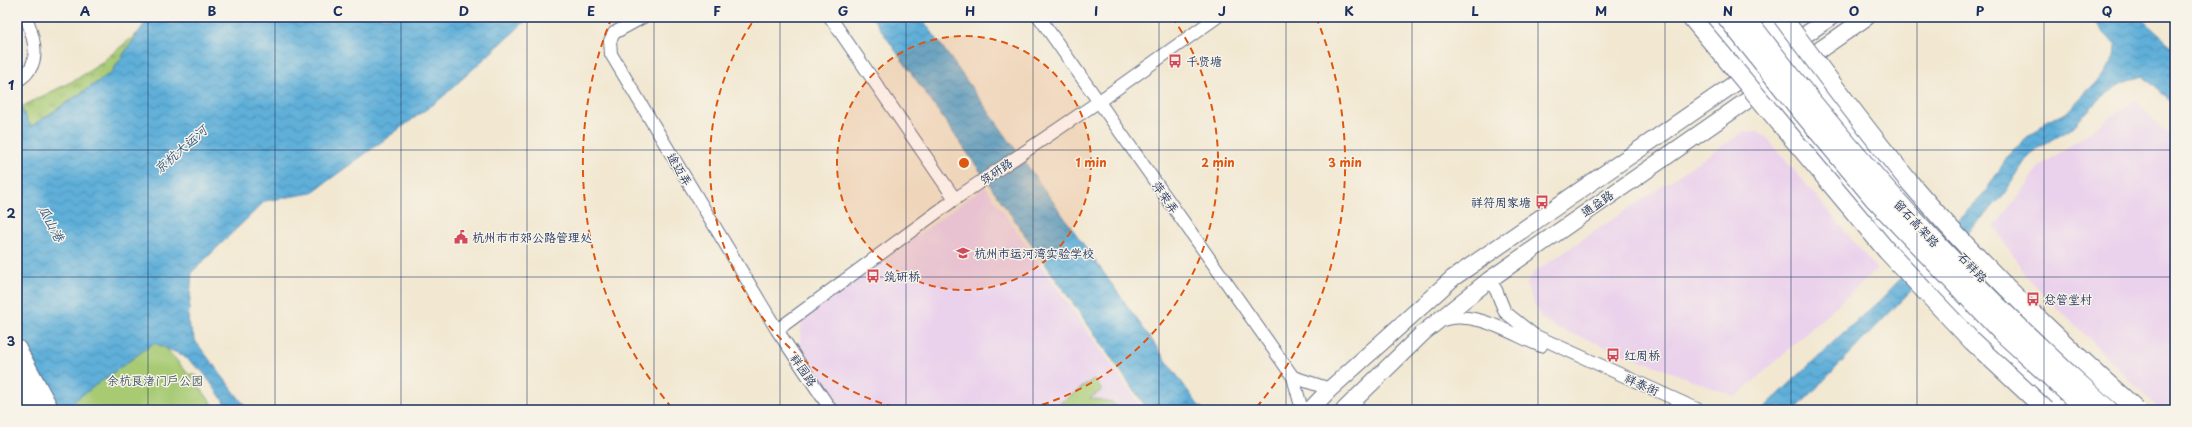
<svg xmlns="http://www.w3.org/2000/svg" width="2192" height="427" font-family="'Playpen Sans','LXGW WenKai TC',sans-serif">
	<defs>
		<pattern id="grass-tufts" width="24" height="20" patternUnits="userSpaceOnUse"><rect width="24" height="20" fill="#a7ca73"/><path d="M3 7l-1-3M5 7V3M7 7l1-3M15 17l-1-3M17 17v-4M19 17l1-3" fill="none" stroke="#87a462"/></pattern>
		<pattern id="water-waves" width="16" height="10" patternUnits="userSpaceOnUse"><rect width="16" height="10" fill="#5eafd9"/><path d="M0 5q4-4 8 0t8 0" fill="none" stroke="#4d8fb3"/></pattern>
	</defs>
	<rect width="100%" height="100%" fill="#f7f3e8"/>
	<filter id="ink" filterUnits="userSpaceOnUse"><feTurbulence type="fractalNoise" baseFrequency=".025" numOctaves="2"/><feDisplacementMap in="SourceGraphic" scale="8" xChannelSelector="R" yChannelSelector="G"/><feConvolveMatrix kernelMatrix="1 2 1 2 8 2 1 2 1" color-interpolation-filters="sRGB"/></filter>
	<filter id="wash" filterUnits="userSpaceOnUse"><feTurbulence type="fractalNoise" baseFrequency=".012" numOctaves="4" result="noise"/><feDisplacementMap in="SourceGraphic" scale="16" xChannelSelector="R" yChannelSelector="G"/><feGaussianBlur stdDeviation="0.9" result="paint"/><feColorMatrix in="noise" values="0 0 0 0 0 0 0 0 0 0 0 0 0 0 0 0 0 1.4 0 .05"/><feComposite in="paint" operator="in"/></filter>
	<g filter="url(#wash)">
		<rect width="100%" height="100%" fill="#f2e8d2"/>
		<path fill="#ead1ec" d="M 2135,100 L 2175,142 L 2175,410 L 2160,410 L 2028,278 L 1994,227 L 2042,165 Z
			M 1757,131 L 1768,139 L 1877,269 L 1736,397 L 1560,329 L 1541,318 L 1526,285 L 1534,272 L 1743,132 Z
			M 985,186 L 1143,410 L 842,410 L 799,351 L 802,320 Z"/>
		<path fill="url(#grass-tufts)" stroke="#617c68" d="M 139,32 L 111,73 L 30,127 L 21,107 L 77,79 L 97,66 Z"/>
		<path fill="#a7ca73" stroke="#617c68" d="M 138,324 L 167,349 L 189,375 L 191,374 L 199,377 L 198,385 L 217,410 L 66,410 Z
			M 1094,379 L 1102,390 L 1090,398 L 1112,402 L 1120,410 L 1050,410 Z"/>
		<path fill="url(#water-waves)" stroke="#3c6f9c" d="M 149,17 L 530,17 L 439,100 L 311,193 L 265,201 L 192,272 L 188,323 L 196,342 L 248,410 L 230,410 L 203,372 L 182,355 L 154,343 L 78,398 L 67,410 L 17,410 L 17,107 L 20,106 L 31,127 L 111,73 Z
			M 872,17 L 921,17 L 1198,405 L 1204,410 L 1148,410 Z
			M 2090,17 L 2139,17 L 2175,49 L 2175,105 L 2143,76 L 2125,82 L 2100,98 L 2071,129 L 2038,148 L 2025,161 L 2002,197 L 1795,410 L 1762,410 L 1844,332 L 1878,302 L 1983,195 L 2011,152 L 2045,123 L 2067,112 L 2103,75 L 2115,57 L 2116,46 Z"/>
	</g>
	<g filter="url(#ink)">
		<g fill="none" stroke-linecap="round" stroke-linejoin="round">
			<g stroke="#667087" stroke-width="14">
				<path id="minor" d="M 643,17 L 614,33 L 610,41 L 611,54 L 777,330 L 831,410
					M 830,17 L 955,199
					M 1039,17 L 1293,377 L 1302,410
					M 17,81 C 43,66 35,40 26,17
					M 1489,280 L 1496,290 L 1505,312 L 1534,335 L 1699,410
					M 1440,321 C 1473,308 1511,334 1541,346
					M 777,330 L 955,199 L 1098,102 L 1217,17
					M 1293,377 L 1330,389"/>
			</g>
			<g stroke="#667087" stroke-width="18">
				<path id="major" d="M 1706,17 C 1795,124 1883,233 1982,332 C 2008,359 2038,384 2066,410
					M 1763,17 C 1833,114 1913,203 1994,290
					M 2081,372 L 2123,410
					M 1310,410 L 1330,389 L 1453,278 L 1831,17
					M 1344,410 L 1423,333 L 1489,280 L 1867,17"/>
			</g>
			<g stroke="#667087" stroke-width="20">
				<path id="highway" d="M 17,349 L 50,410
					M 17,381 L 33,410"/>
			</g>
			<use href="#minor" stroke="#fff" stroke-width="12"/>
			<use href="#major" stroke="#fff" stroke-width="16"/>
			<use href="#highway" stroke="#fff" stroke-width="18"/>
			<g stroke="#667087" stroke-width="20" stroke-linecap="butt">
				<path id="highway-bridge" d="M 1691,17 L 1887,251 L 1972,341 L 2046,410
					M 1726,17 L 1799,109 L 1874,199 L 2000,331 L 2086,410
					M 1746,17 C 1853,159 1975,292 2109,410
					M 1782,17 C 1824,73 1866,130 1911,184 C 1980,265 2058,340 2137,410"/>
			</g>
			<use href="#highway-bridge" stroke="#fff" stroke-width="18"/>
		</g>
	</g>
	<path fill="none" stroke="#1b2f5e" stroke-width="1" stroke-opacity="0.55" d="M 148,17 L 148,410M 275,17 L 275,410M 401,17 L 401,410M 527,17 L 527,410M 654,17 L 654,410M 780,17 L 780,410M 906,17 L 906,410M 1033,17 L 1033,410M 1159,17 L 1159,410M 1286,17 L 1286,410M 1412,17 L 1412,410M 1538,17 L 1538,410M 1665,17 L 1665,410M 1791,17 L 1791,410M 1917,17 L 1917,410M 2044,17 L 2044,410M 17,150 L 2175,150M 17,277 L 2175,277"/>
	<circle cx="964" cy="163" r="127" fill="#de5710" fill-opacity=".12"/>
	<g fill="none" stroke="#de5710" stroke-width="2" stroke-dasharray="7 5">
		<circle cx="964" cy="163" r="127"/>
		<path d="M905 410A254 254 0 0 1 756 17M1172 17A254 254 0 0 1 1023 410"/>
		<path d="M672 408A381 381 0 0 1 612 17M1316 17A381 381 0 0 1 1256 408"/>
	</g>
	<defs>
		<g id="bus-bare" transform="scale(1.08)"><path d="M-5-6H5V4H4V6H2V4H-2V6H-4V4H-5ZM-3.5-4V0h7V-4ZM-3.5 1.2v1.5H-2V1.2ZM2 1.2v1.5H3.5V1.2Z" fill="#d1495b" stroke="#f7f3e8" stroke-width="2.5" paint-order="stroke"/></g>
		<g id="civic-bare" transform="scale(1.08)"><path d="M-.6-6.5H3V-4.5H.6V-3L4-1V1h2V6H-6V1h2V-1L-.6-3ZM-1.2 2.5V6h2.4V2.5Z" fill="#d1495b" stroke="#f7f3e8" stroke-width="2.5" paint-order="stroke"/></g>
		<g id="school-bare" transform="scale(1.08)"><path d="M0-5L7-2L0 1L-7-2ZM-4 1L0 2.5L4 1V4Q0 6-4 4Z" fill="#d1495b" stroke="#f7f3e8" stroke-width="2.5" paint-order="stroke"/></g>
	</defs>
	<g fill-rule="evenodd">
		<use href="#bus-bare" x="1175" y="61"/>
		<use href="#bus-bare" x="1542" y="202"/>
		<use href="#civic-bare" x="461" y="237"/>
		<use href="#school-bare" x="963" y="253"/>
		<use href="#bus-bare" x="873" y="276"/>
		<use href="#bus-bare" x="2033" y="299"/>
		<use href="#bus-bare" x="1613" y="355"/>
	</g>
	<g text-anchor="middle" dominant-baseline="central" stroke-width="3" stroke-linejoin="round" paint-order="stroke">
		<g font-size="12" fill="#1b2f5e" stroke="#f7f3e8" text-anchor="start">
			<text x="1186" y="61">千贤塘</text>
			<text x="1531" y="202" text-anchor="end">祥符周家塘</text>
			<text x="472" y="237">杭州市市郊公路管理处</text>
			<text x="974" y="253">杭州市运河湾实验学校</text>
			<text x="884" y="276">筑研桥</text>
			<text x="2044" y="299">总管堂村</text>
			<text x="1624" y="355">红周桥</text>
		</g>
		<g font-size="12" fill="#1b2f5e" stroke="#f7f3e8">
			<text transform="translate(680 169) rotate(59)">途迈弄</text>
			<text transform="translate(996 171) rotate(-34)">筑研路</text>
			<text transform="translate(1166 197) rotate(55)">萍荣弄</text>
			<text transform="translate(1597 203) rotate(-35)">通益路</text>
			<text transform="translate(1917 223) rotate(47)">留石高架路</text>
			<text transform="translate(1973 267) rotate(47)">石祥路</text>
			<text transform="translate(804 370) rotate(56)">祥园路</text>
			<text transform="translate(1642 384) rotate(24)">祥泰街</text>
		</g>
		<g font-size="12" fill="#3e5663" stroke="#f7f3e8">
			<text x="155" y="380">余杭良渚门户公园</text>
		</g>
		<g font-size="13" font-style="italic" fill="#2f5583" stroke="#f7f3e8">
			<text transform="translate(180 149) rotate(-41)">京杭大运河</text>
			<text transform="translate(52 223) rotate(62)">瓜山港</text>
		</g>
	</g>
	<circle cx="964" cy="163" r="6" fill="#de5710" stroke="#f7f3e8" stroke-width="2"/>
	<g font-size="12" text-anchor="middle" font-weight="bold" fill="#de5710" stroke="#f7f3e8" stroke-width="3" stroke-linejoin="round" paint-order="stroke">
		<text x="1091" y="167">1 min</text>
		<text x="1218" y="167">2 min</text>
		<text x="1345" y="167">3 min</text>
	</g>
	<rect width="2192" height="427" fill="none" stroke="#f7f3e8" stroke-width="44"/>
	<rect x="22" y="22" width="2148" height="383" fill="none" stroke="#1b2f5e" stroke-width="1.5"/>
	<g font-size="13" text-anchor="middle" font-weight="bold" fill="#1b2f5e">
		<text x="85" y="16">A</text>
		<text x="212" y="16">B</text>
		<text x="338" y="16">C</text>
		<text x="464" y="16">D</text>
		<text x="591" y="16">E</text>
		<text x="717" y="16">F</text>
		<text x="843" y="16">G</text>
		<text x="970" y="16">H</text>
		<text x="1096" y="16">I</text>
		<text x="1222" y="16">J</text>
		<text x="1349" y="16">K</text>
		<text x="1475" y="16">L</text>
		<text x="1601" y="16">M</text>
		<text x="1728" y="16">N</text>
		<text x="1854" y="16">O</text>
		<text x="1980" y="16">P</text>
		<text x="2107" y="16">Q</text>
		<text x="11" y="90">1</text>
		<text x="11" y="218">2</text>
		<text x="11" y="346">3</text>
	</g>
</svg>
